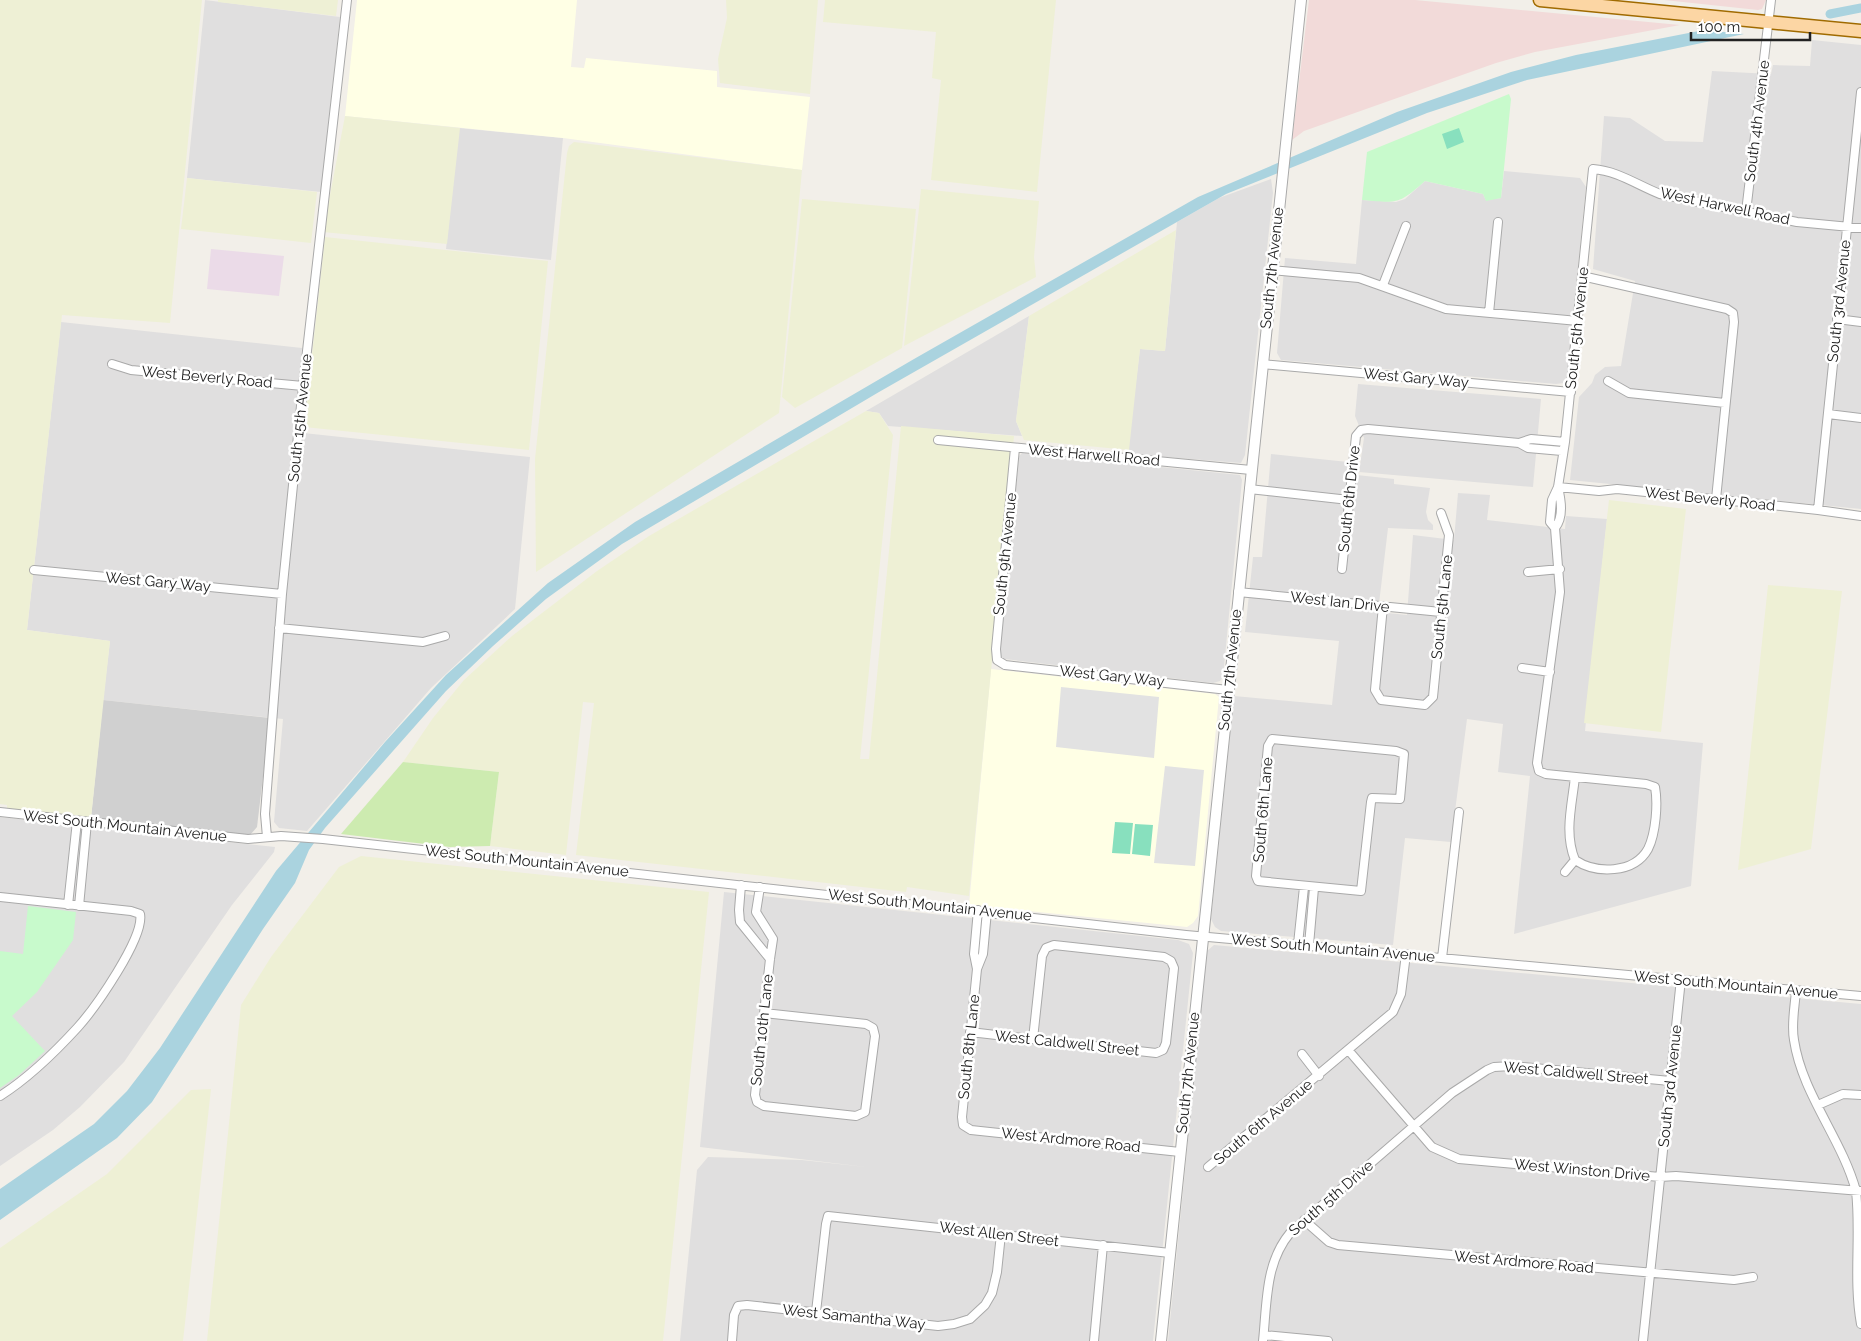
<svg xmlns="http://www.w3.org/2000/svg" width="1861" height="1341" font-family="Raleway,sans-serif">
	<rect width="100%" height="100%" fill="#f2efe9"/>
	<path fill="#e0dfdf" d="M 205,0 L 340,17 L 321,192 L 187,178 Z
		M 1812,40 L 1861,45 L 1861,509 L 1570,480 L 1579,397 L 1592,383 L 1595,375 L 1605,367 L 1621,366 L 1635,281 L 1593,269 L 1604,116 L 1630,118 L 1665,141 L 1703,142 L 1712,71 L 1771,74 L 1773,65 L 1810,66 Z
		M 459,128 L 563,138 L 551,260 L 446,249 Z
		M 1504,171 L 1580,178 L 1586,187 L 1567,376 L 1564,383 L 1556,384 L 1281,360 L 1277,353 L 1285,258 L 1356,264 L 1362,200 L 1396,202 L 1405,199 L 1425,181 L 1483,194 L 1486,200 L 1501,198 Z
		M 1271,179 L 1273,193 L 1245,455 L 1241,463 L 1127,454 L 1140,349 L 1165,351 L 1177,222 L 1219,198 Z
		M 1029,316 L 1016,421 L 1022,436 L 888,426 L 879,413 L 866,411 Z
		M 61,322 L 302,348 L 294,432 L 530,457 L 515,609 L 431,688 L 307,831 L 279,828 L 274,822 L 283,719 L 103,700 L 110,641 L 27,630 Z
		M 1358,384 L 1541,399 L 1533,487 L 1359,472 L 1364,438 L 1355,416 Z
		M 1022,453 L 1240,475 L 1242,480 L 1223,677 L 1220,681 L 1213,683 L 1004,659 L 1000,657 L 999,647 L 1019,456 Z
		M 1271,454 L 1348,462 L 1347,474 L 1394,479 L 1394,484 L 1430,488 L 1426,512 L 1428,520 L 1433,525 L 1433,530 L 1388,528 L 1378,612 L 1407,615 L 1413,535 L 1454,540 L 1458,493 L 1490,495 L 1487,520 L 1565,529 L 1566,516 L 1607,519 L 1585,731 L 1703,743 L 1691,886 L 1514,934 L 1530,776 L 1498,772 L 1503,724 L 1467,719 L 1451,842 L 1405,838 L 1393,945 L 1221,931 L 1215,927 L 1211,919 L 1234,696 L 1332,705 L 1339,641 L 1245,632 L 1253,557 L 1262,557 Z
		M 0,817 L 275,847 L 274,852 L 232,905 L 124,1062 L 80,1107 L 53,1130 L 0,1166 Z
		M 724,892 L 1178,940 L 1189,944 L 1193,953 L 1153,1341 L 680,1341 L 697,1170 L 708,1157 L 802,1160 L 866,1167 L 700,1147 Z
		M 1214,945 L 1861,1004 L 1861,1341 L 1168,1341 L 1207,951 Z"/>
	<path fill="#f2dad9" d="M 1309,0 L 1415,0 L 1680,25 L 1535,52 L 1496,63 L 1304,131 L 1292,140 Z
		M 1664,0 L 1766,0 L 1762,9 L 1758,10 Z"/>
	<path fill="#ebdbe8" d="M 211,249 L 284,256 L 279,296 L 207,289 Z"/>
	<path fill="#ffffe5" d="M 357,0 L 577,0 L 571,67 L 584,68 L 586,58 L 717,71 L 717,87 L 810,97 L 802,170 L 563,138 L 345,116 Z
		M 991,669 L 1215,694 L 1219,697 L 1198,916 L 1193,923 L 1187,927 L 969,905 Z"/>
	<path fill="#d0d0d0" d="M 103,700 L 270,718 L 257,827 L 250,835 L 91,818 Z"/>
	<path fill="#eef0d5" d="M 0,0 L 202,0 L 170,323 L 62,315 L 27,630 L 110,641 L 91,818 L 7,809 L 7,805 L 0,804 Z
		M 218,0 L 338,0 L 336,16 L 218,2 Z
		M 726,0 L 818,0 L 810,94 L 720,83 L 718,59 L 727,18 Z
		M 825,0 L 1056,0 L 1037,192 L 931,180 L 941,80 L 932,78 L 936,32 L 823,22 Z
		M 345,116 L 460,128 L 447,244 L 323,232 Z
		M 574,142 L 802,170 L 779,413 L 536,572 L 535,459 L 567,153 L 569,146 Z
		M 187,178 L 317,192 L 311,243 L 181,229 Z
		M 921,189 L 1039,201 L 1034,257 L 1036,277 L 904,346 Z
		M 802,199 L 916,209 L 902,348 L 795,408 L 782,397 Z
		M 1176,230 L 1165,351 L 1140,349 L 1129,450 L 1024,440 L 1016,421 L 1029,316 Z
		M 325,237 L 548,261 L 529,450 L 304,427 Z
		M 866,411 L 879,413 L 893,435 L 860,759 L 869,759 L 901,426 L 1014,436 L 969,896 L 907,887 L 906,892 L 576,855 L 594,703 L 583,702 L 566,855 L 490,846 L 499,772 L 403,762 L 433,718 L 464,680 L 512,636 L 597,571 L 649,536 Z
		M 1609,500 L 1686,509 L 1661,732 L 1584,723 Z
		M 1768,585 L 1842,591 L 1811,849 L 1738,870 Z
		M 361,856 L 709,892 L 663,1341 L 207,1341 L 241,1005 L 271,957 L 339,867 Z
		M 211,1089 L 183,1341 L 0,1341 L 0,1248 L 107,1174 L 191,1090 Z"/>
	<path fill="#cdebb0" d="M 403,762 L 499,772 L 490,846 L 450,847 L 341,834 Z"/>
	<path fill="#c8facc" d="M 1509,94 L 1511,99 L 1501,198 L 1486,201 L 1483,194 L 1425,181 C 1398,205 1398,203 1362,200 L 1367,152 Z
		M 28,906 L 76,912 L 73,940 L 37,992 L 12,1016 L 45,1051 L 19,1075 L 0,1088 L 0,951 L 23,954 Z"/>
	<path fill="#88e0be" d="M 1459,128 L 1464,142 L 1447,149 L 1442,134 Z
		M 1115,822 L 1133,823 L 1130,854 L 1112,853 Z
		M 1135,824 L 1153,825 L 1150,856 L 1132,854 Z"/>
	<path fill="#e2e2e2" d="M 1061,687 L 1159,697 L 1154,758 L 1056,747 Z
		M 1165,766 L 1204,770 L 1195,866 L 1154,863 Z"/>
	<path fill="#aad3df" d="M 1704,30 L 1744,34 L 1527,80 L 1427,113 L 1226,194 L 879,392 L 622,544 L 546,599 L 493,646 L 446,691 L 325,828 L 309,850 L 295,883 L 263,929 L 152,1102 L 117,1138 L 0,1220 L 0,1189 L 94,1124 L 127,1091 L 160,1048 L 276,871 L 385,742 L 446,675 L 548,583 L 635,522 L 914,359 L 1198,197 L 1397,112 L 1511,72 L 1576,55 Z"/>
	<g fill="none" stroke-linecap="round" stroke-linejoin="round">
		<path stroke="#aad3df" stroke-width="9" d="M 1830,14 L 1861,8"/>
		<g stroke="#a9a9a9" stroke-width="10">
			<path id="minor" d="M 1746,212 L 1771,0
				M 1271,270 L 1359,278 L 1446,309 L 1578,321
				M 1582,276 L 1727,309 L 1733,313 L 1734,322 L 1716,499
				M 1383,285 L 1406,226
				M 1489,313 L 1498,222
				M 1837,319 L 1861,322
				M 112,364 L 131,370 L 303,386
				M 1262,364 L 1571,392
				M 1608,381 L 1629,393 L 1725,403
				M 1828,414 L 1861,418
				M 938,440 L 1251,470
				M 1519,443 L 1531,439 L 1565,442
				M 1015,448 L 996,649 L 997,660 L 1005,665 L 1228,690
				M 1558,487 L 1599,491 L 1617,489 L 1818,510 L 1861,516
				M 1249,489 L 1349,500
				M 1818,510 L 1861,92
				M 1555,528 C 1564,517 1561,500 1558,487
				M 1342,569 L 1356,436 L 1361,430 L 1368,429 L 1519,443 L 1528,448 L 1562,451
				M 34,570 L 282,594
				M 1528,572 L 1560,569
				M 1238,592 L 1441,612
				M 1383,606 L 1375,690 L 1381,700 L 1425,705 L 1433,697 L 1449,535 L 1441,513
				M 279,628 L 423,642 L 445,636
				M 1522,668 L 1550,672
				M 1272,739 L 1396,751 L 1404,754 L 1400,799 L 1372,798 L 1371,802 L 1361,891 L 1258,881 L 1256,876 L 1268,746 Z
				M 1575,777 C 1572,805 1564,833 1575,860
				M 0,812 L 248,839 L 281,836 L 323,839 L 1186,935 L 1861,996
				M 267,837 L 265,814 L 282,594 L 303,386 L 347,0
				M 1575,860 C 1596,874 1634,874 1648,849 C 1656,833 1658,803 1655,787 L 1646,784 L 1546,774 L 1539,771 L 1537,763 L 1560,592 L 1555,528 L 1550,522 L 1552,500 L 1558,487 L 1565,442 L 1593,169 C 1618,171 1637,185 1660,194 L 1797,222 L 1861,228
				M 1565,872 L 1575,860
				M 741,885 L 739,910 L 740,922 L 770,959
				M 760,887 L 756,912 L 773,939 L 770,959 L 755,1095 L 757,1102 L 764,1106 L 856,1116 L 865,1112 L 875,1036 L 873,1028 L 866,1024 L 764,1013
				M 0,897 L 131,911 L 140,914 C 145,937 95,1008 78,1027 C 57,1050 27,1079 0,1096
				M 68,905 L 77,821
				M 79,906 L 87,822
				M 978,910 L 974,954 L 977,969 L 962,1117 L 963,1125 L 971,1130 L 1180,1152
				M 1298,944 L 1304,887
				M 1309,945 L 1314,888
				M 1442,958 L 1459,812
				M 977,969 L 983,954 L 987,911
				M 1796,990 C 1795,1006 1791,1024 1794,1040 C 1802,1094 1842,1139 1856,1191 C 1861,1234 1853,1280 1861,1324
				M 970,1032 L 1156,1053 L 1163,1050 L 1166,1043 L 1174,968 L 1171,961 L 1164,957 L 1054,945 L 1046,948 L 1042,956 L 1033,1039
				M 1349,1051 L 1432,1147 L 1459,1159 L 1660,1177 L 1676,1176 L 1861,1191
				M 1302,1054 L 1319,1076
				M 1818,1105 L 1843,1094 L 1861,1095
				M 1208,1167 L 1393,1012 L 1401,994 L 1406,954
				M 1304,1220 L 1329,1242 L 1338,1245 L 1734,1280 L 1753,1277
				M 816,1312 L 826,1224 L 828,1216 L 1170,1253
				M 1264,1335 L 1328,1341
				M 732,1341 L 734,1315 L 738,1306 L 747,1305 L 938,1326 L 954,1324 L 970,1319 L 985,1305 L 992,1293 L 997,1272 L 1001,1234
				M 1094,1341 L 1103,1245
				M 1263,1341 C 1267,1303 1265,1263 1290,1233 L 1452,1093 L 1487,1070 L 1494,1067 L 1512,1066 L 1670,1081
				M 1643,1341 L 1681,979"/>
		</g>
		<g stroke="#a9a9a9" stroke-width="12">
			<path id="tertiary" d="M 1161,1341 L 1301,0"/>
		</g>
		<g stroke="#a06b00" stroke-width="15">
			<path id="primary" d="M 1540,0 L 1861,31"/>
		</g>
		<use href="#minor" stroke="#fff" stroke-width="8"/>
		<use href="#tertiary" stroke="#fff" stroke-width="10"/>
		<use href="#primary" stroke="#fcd6a4" stroke-width="12"/>
	</g>
	<g text-anchor="middle" dominant-baseline="central" stroke-width="5" stroke-linejoin="round" paint-order="stroke">
		<g font-size="15" fill="#222" stroke="#fff">
			<text transform="translate(1757 121) rotate(-83)">South 4th Avenue</text>
			<text transform="translate(1725 206) rotate(12)">West Harwell Road</text>
			<text transform="translate(1272 268) rotate(-84)">South 7th Avenue</text>
			<text transform="translate(1839 301) rotate(-84)">South 3rd Avenue</text>
			<text transform="translate(1577 328) rotate(-84)">South 5th Avenue</text>
			<text transform="translate(207 377) rotate(5)">West Beverly Road</text>
			<text transform="translate(1416 378) rotate(5)">West Gary Way</text>
			<text transform="translate(300 418) rotate(-84)">South 15th Avenue</text>
			<text transform="translate(1094 455) rotate(5)">West Harwell Road</text>
			<text transform="translate(1349 499) rotate(-84)">South 6th Drive</text>
			<text transform="translate(1710 499) rotate(6)">West Beverly Road</text>
			<text transform="translate(1005 554) rotate(-84)">South 9th Avenue</text>
			<text transform="translate(158 582) rotate(5)">West Gary Way</text>
			<text transform="translate(1340 602) rotate(6)">West Ian Drive</text>
			<text transform="translate(1442 607) rotate(-84)">South 5th Lane</text>
			<text transform="translate(1230 670) rotate(-84)">South 7th Avenue</text>
			<text transform="translate(1112 676) rotate(6)">West Gary Way</text>
			<text transform="translate(1263 810) rotate(-85)">South 6th Lane</text>
			<text transform="translate(125 826) rotate(6)">West South Mountain Avenue</text>
			<text transform="translate(527 861) rotate(6)">West South Mountain Avenue</text>
			<text transform="translate(930 905) rotate(6)">West South Mountain Avenue</text>
			<text transform="translate(1333 948) rotate(5)">West South Mountain Avenue</text>
			<text transform="translate(1736 985) rotate(5)">West South Mountain Avenue</text>
			<text transform="translate(762 1030) rotate(-84)">South 10th Lane</text>
			<text transform="translate(1067 1043) rotate(6)">West Caldwell Street</text>
			<text transform="translate(969 1047) rotate(-84)">South 8th Lane</text>
			<text transform="translate(1188 1073) rotate(-84)">South 7th Avenue</text>
			<text transform="translate(1576 1073) rotate(5)">West Caldwell Street</text>
			<text transform="translate(1670 1086) rotate(-84)">South 3rd Avenue</text>
			<text transform="translate(1263 1122) rotate(-40)">South 6th Avenue</text>
			<text transform="translate(1071 1140) rotate(6)">West Ardmore Road</text>
			<text transform="translate(1582 1170) rotate(5)">West Winston Drive</text>
			<text transform="translate(1331 1198) rotate(-41)">South 5th Drive</text>
			<text transform="translate(999 1234) rotate(7)">West Allen Street</text>
			<text transform="translate(1524 1262) rotate(5)">West Ardmore Road</text>
			<text transform="translate(854 1317) rotate(6)">West Samantha Way</text>
		</g>
	</g>
	<path d="M1691 32v8h119v-8" fill="none" stroke="#222222" stroke-width="2.5"/>
	<text x="1698" y="32" font-size="15" fill="#222222" stroke="#ffffff" stroke-width="4" paint-order="stroke">100 m</text>
</svg>
